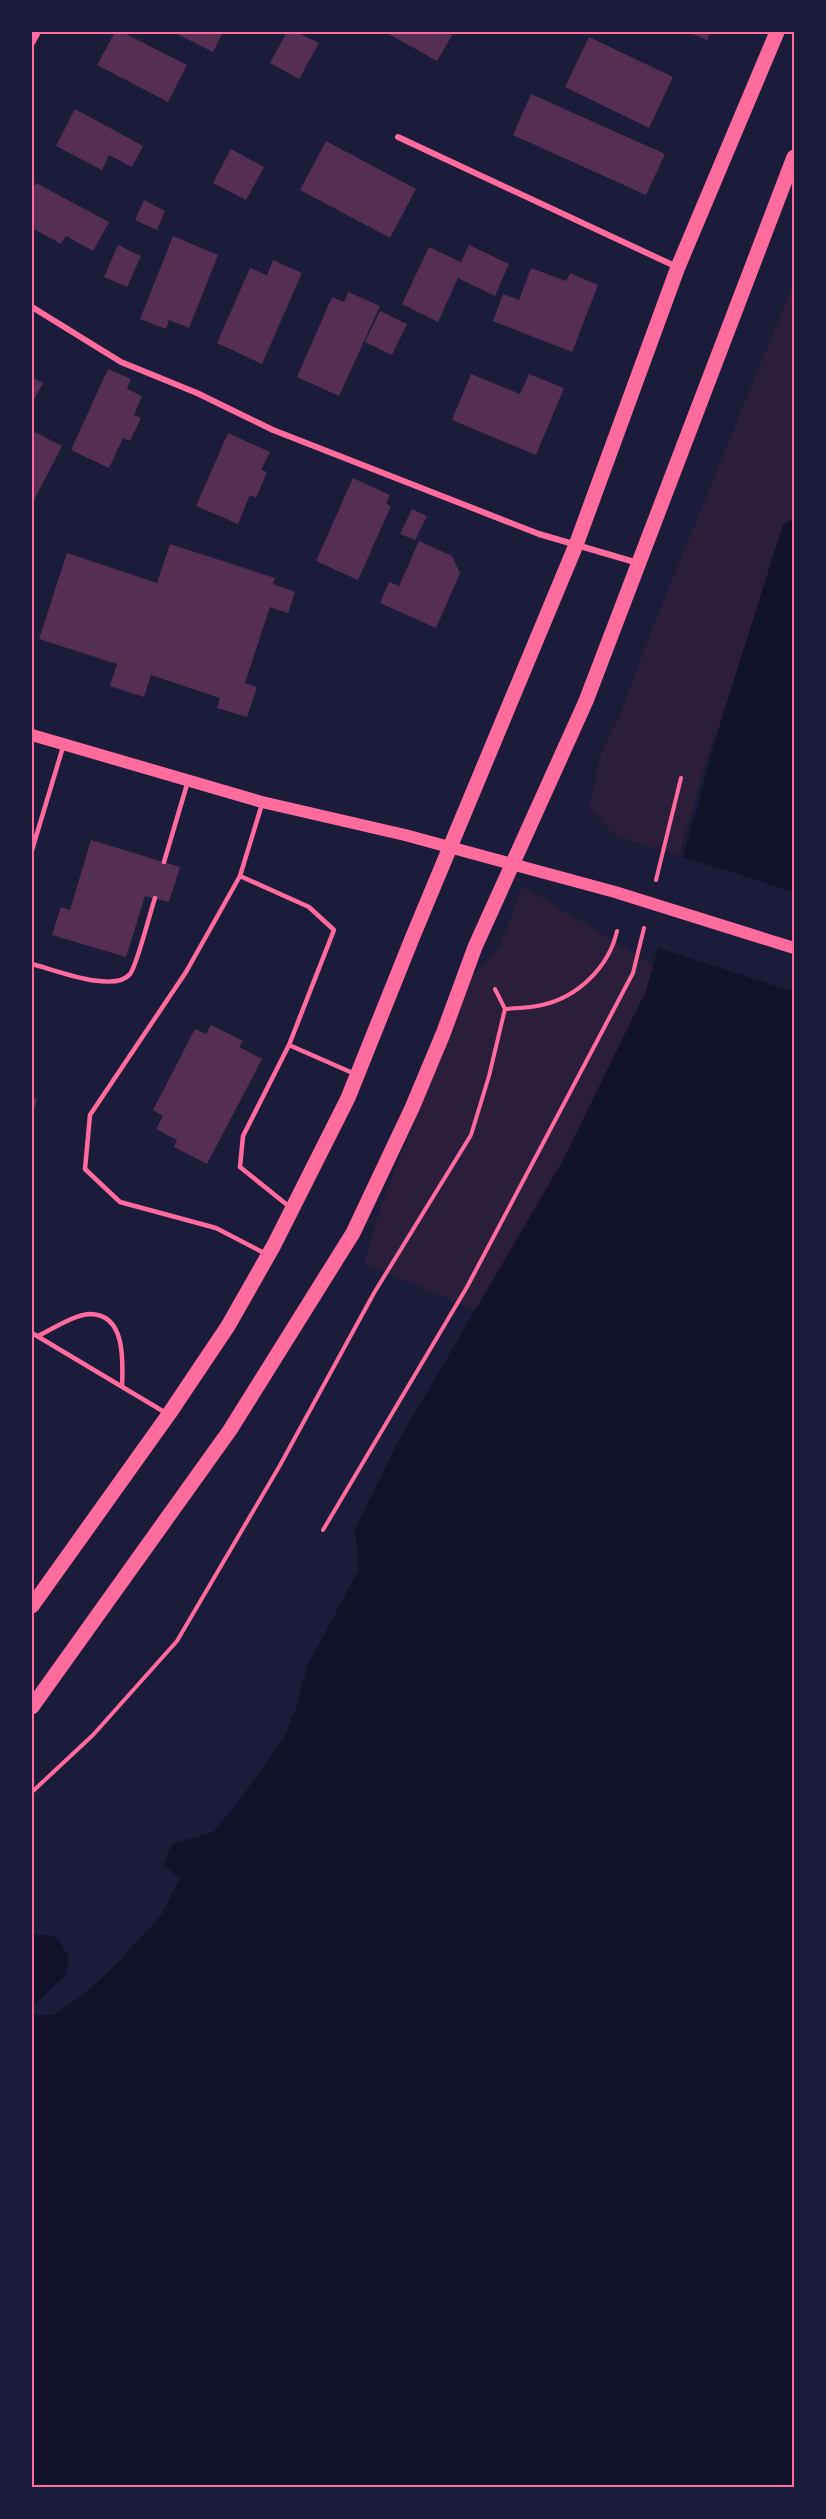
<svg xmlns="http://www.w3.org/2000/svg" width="826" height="2519" font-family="'Archivo Narrow',sans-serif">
	<rect width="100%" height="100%" fill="#1b1b3a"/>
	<path fill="#2a1e3b" d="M 794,282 L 794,519 L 783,525 L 717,734 L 713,738 L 679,856 L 614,835 L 589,807 L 601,752 L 619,717 L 654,624 Z
		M 523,886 L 684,984 L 539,1338 L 364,1263 L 380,1209 L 415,1117 L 447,1003 L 499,947 Z"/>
	<path fill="#12122b" d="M 794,519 L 794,2487 L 32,2488 L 32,2015 L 54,2015 L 87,1992 L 120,1960 L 162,1914 L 180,1878 L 163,1865 L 172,1844 L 213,1832 L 241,1798 L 284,1738 L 298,1703 L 307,1667 L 359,1569 L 355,1529 L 399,1440 L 562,1162 L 646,991 L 717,734 L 783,525 Z
		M 34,1934 L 57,1937 L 68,1956 L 67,1974 L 32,2007 L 32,1936 Z"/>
	<path fill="#1b1b3a" d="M 680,856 L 794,892 L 794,992 L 655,947 Z"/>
	<path fill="#542f53" d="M 115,32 L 122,32 L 187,65 L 168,102 L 97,65 Z
		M 173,32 L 223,32 L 213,52 Z
		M 287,32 L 296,32 L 319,43 L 299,79 L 270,63 Z
		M 385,32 L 454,32 L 437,61 Z
		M 688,32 L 710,32 L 707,40 Z
		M 589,37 L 673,77 L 649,128 L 565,87 Z
		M 531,94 L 665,154 L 646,195 L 513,135 Z
		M 75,109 L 143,146 L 132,167 L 109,155 L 102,170 L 56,146 Z
		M 326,141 L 416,189 L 390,238 L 300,190 Z
		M 231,149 L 264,167 L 246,200 L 213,183 Z
		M 36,183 L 109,222 L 93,251 L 66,236 L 61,244 L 32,228 L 32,191 Z
		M 144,200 L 165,211 L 157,230 L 135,220 Z
		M 173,236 L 218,255 L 189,328 L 169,320 L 166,329 L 140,319 Z
		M 118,245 L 141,256 L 127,287 L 104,277 Z
		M 469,245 L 509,264 L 495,296 L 458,278 L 438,322 L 402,304 L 429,247 L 461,262 Z
		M 273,260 L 302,273 L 262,364 L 217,343 L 250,268 L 267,275 Z
		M 531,268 L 566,281 L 570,273 L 598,285 L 572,352 L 493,321 L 503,294 L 519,300 Z
		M 348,292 L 380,306 L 339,396 L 297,377 L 332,297 L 344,302 Z
		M 380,311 L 407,324 L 392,355 L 365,342 Z
		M 108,369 L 131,379 L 127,389 L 142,396 L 134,415 L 141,418 L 130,441 L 123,438 L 109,468 L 71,450 Z
		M 471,374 L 520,394 L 529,374 L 564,388 L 536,455 L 452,420 Z
		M 32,377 L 43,383 L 32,403 Z
		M 35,432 L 62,446 L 32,504 L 32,438 Z
		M 228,433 L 270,452 L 261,470 L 267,472 L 256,498 L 250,495 L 238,524 L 196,506 Z
		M 353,478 L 390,495 L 386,504 L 391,506 L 358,580 L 316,561 Z
		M 412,509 L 427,516 L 415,540 L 400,534 Z
		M 419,541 L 452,556 L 460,573 L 436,628 L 380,603 L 389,582 L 399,586 Z
		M 170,544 L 275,578 L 273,584 L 295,592 L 288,613 L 270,607 L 245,683 L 257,687 L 247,717 L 217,708 L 220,698 L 151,675 L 144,697 L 110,686 L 117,664 L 39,639 L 67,553 L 157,583 Z
		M 91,840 L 180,867 L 169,902 L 145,896 L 126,957 L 52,935 L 61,907 L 70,910 Z
		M 211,1025 L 243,1041 L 239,1047 L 262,1059 L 207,1164 L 174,1147 L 177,1140 L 156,1129 L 163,1116 L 153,1110 L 195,1029 L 206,1034 Z
		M 32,1097 L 37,1099 L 32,1117 Z"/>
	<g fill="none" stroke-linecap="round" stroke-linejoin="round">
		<path stroke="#ff6b9d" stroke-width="4" d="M 656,880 L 681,778
			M 495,989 L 505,1009 C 517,1008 530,1008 542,1005 C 578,997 609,967 617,931
			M 323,1530 L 467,1287 L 633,973 L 644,928
			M 32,1792 L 93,1735 L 177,1641 L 279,1467 L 374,1293 L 471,1135 L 489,1076 L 505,1009"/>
		<path stroke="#ff6b9d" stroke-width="4.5" d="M 262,804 L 240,876 L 186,972 L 90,1115 L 85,1169 L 120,1202 L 216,1228 L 266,1254
			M 32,850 L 63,747
			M 164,862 L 188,781
			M 240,876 L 309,907 L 334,930 L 289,1045 L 243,1136 L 240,1167 L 291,1208
			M 32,964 C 53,969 114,994 130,974 C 137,966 150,912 155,898
			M 289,1045 L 355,1074
			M 32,1333 L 166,1413
			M 38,1336 C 53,1329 73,1315 90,1314 C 126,1314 123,1362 122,1387"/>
		<path stroke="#ff6b9d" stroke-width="6" d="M 32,43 L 38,32
			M 398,137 L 677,267
			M 32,307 L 121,362 L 197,393 L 273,430 L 539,534 L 638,563"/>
		<path stroke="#ff6b9d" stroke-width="12" d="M 32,735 L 262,802 L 405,835 L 615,892 L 794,948"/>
		<path stroke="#ff6b9d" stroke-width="15" d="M 32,1606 L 169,1414 L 228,1326 L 274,1245 L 348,1098 L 413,936 L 576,545 L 678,267 L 777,32
			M 32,1707 L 230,1430 L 353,1233 L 412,1108 L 443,1034 L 475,947 L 586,701 L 794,157"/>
	</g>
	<rect width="826" height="2519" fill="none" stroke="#1b1b3a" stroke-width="66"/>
	<rect x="33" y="33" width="760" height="2453" fill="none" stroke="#ff6b9d" stroke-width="2"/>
</svg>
